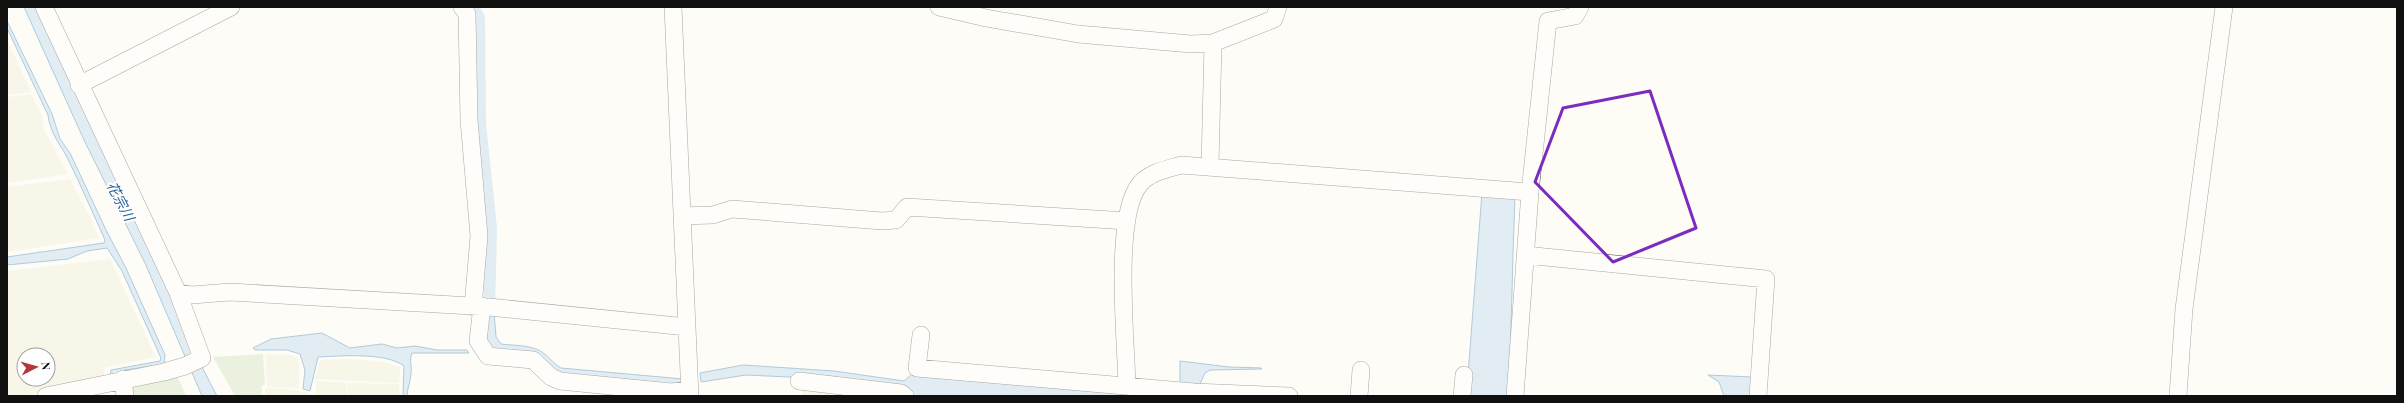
<svg xmlns="http://www.w3.org/2000/svg" width="2404" height="403" font-family="'Playfair Display','Noto Sans JP',serif">
	<rect width="100%" height="100%" fill="#fefcf5"/>
	<path fill="#f2f0d7" fill-rule="evenodd" d="M 7,40 L 31,92 L 7,95 Z
		M 31,94 L 42,116 L 43,128 L 68,174 L 7,183 L 7,97 Z
		M 70,179 L 91,219 L 99,238 L 7,252 L 7,187 Z
		M 110,259 L 156,357 L 104,368 L 104,378 L 22,396 L 7,396 L 7,271 ZM 24,355 L 48,355 L 48,379 L 24,379 Z
		M 266,354 L 291,355 L 299,359 L 299,388 L 267,387 Z
		M 351,359 L 382,362 L 400,367 L 399,383 L 315,379 L 320,360 Z
		M 316,381 L 347,383 L 347,396 L 316,396 Z
		M 348,383 L 399,384 L 400,396 L 348,396 Z
		M 803,383 L 829,387 L 829,396 L 802,396 Z
		M 265,388 L 288,389 L 307,392 L 312,396 L 265,396 Z"/>
	<path fill="#d3e5c2" d="M 263,354 L 265,385 L 262,385 L 262,396 L 235,396 L 213,357 Z
		M 176,373 L 186,396 L 129,396 L 128,384 Z"/>
	<path fill="#bfdcef" stroke="#4f8fbd" d="M 24,7 L 38,7 L 134,209 L 201,365 L 217,396 L 202,396 L 145,263 L 84,140 Z
		M 7,21 L 52,114 L 60,139 L 70,153 L 106,230 L 125,266 L 165,355 L 164,364 L 125,370 L 110,376 L 111,370 L 160,361 L 161,358 L 122,271 L 107,248 L 87,251 L 68,259 L 7,265 L 7,257 L 104,243 L 105,240 C 93,213 81,186 68,159 C 60,144 50,133 48,115 L 7,28 Z
		M 1482,193 L 1515,196 C 1512,263 1512,329 1508,396 L 1468,396 L 1467,388 Z
		M 494,312 L 496,337 L 501,344 C 515,346 534,344 546,355 C 551,359 554,364 561,368 L 683,379 L 684,387 L 559,377 L 490,352 L 482,330 L 485,317 Z
		M 322,333 L 350,348 L 382,344 L 397,348 L 415,346 L 437,350 L 467,350 L 469,353 L 412,353 C 409,360 412,365 411,373 C 411,381 407,388 407,396 L 403,396 L 404,366 C 386,352 340,356 318,357 L 310,391 L 303,389 L 305,370 L 300,354 L 287,350 L 255,350 L 253,348 L 271,339 Z
		M 1180,361 L 1229,367 L 1261,368 L 1262,369 L 1210,370 L 1205,373 L 1200,384 L 1180,383 Z
		M 743,365 L 834,371 L 904,381 L 913,373 L 1202,396 L 909,396 L 809,378 L 746,375 L 701,382 L 700,373 Z
		M 1708,375 L 1752,377 L 1750,396 L 1724,396 L 1719,382 Z"/>
	<g fill="none" stroke-linecap="round" stroke-linejoin="round">
		<path stroke="#bfdcef" stroke-width="12" d="M 472,7 L 479,17 L 480,124 L 491,228 L 489,314"/>
		<g stroke="#434343" stroke-width="18">
			<path id="minor" d="M 44,7 L 178,293 L 202,358 L 185,366 L 164,372 L 46,396
				M 462,7 L 467,14 L 469,120 L 479,236 L 473,307
				M 673,7 L 690,396
				M 939,7 L 986,18 L 1078,34 L 1191,44 L 1213,43 L 1274,19 L 1278,7
				M 79,85 L 231,7
				M 1210,166 L 1213,43
				M 682,216 L 713,215 L 732,209 L 882,221 L 896,220 L 907,207 L 1127,221
				M 1525,255 L 1766,279 L 1758,396
				M 178,293 L 192,295 L 230,292 L 489,307 L 687,327
				M 482,306 L 478,341 L 488,356 L 533,360 L 551,377 L 560,381 L 671,392 L 690,390
				M 921,335 L 917,368 L 1194,392 L 1289,396
				M 123,379 L 125,396
				M 799,381 L 901,393 L 905,396
				M 1127,385 C 1126,341 1113,215 1140,184 C 1150,172 1168,169 1181,165 L 1530,192
				M 1359,396 L 1361,370
				M 1462,396 L 1464,375
				M 1515,396 L 1530,192 L 1548,21 L 1575,16 L 1580,7
				M 2178,396 L 2184,309 L 2224,7"/>
		</g>
		<use href="#minor" stroke="#fff" stroke-width="17"/>
	</g>
	<path d="M0 0H2404V403H0ZM 1650,91 L 1696,228 L 1613,262 L 1535,182 L 1563,108 Z" fill="#fefcf5" fill-opacity=".55" fill-rule="evenodd"/>
	<path fill="none" stroke="#7b2cbf" stroke-width="3" stroke-linejoin="round" d="M 1650,91 L 1696,228 L 1613,262 L 1535,182 L 1563,108 Z"/>
	<g text-anchor="middle" dominant-baseline="central" stroke-width="4" stroke-linejoin="round" paint-order="stroke">
		<g font-size="14" font-style="italic" fill="#286294" stroke="#fff">
			<text transform="translate(121 201) rotate(62)">花宗川</text>
		</g>
	</g>
	<rect width="2404" height="403" fill="none" stroke="#101010" stroke-width="16"/>
	<g transform="translate(36 367) rotate(84)"><circle r="19" fill="#ffffff" stroke="#9f9f9f"/>
	<path d="M0-3L7 15L0 10L-7 15Z" fill="#b0393b"/>
	<text y="-6" font-size="11" font-weight="bold" text-anchor="middle" fill="#101010">N</text>
	</g>
</svg>
